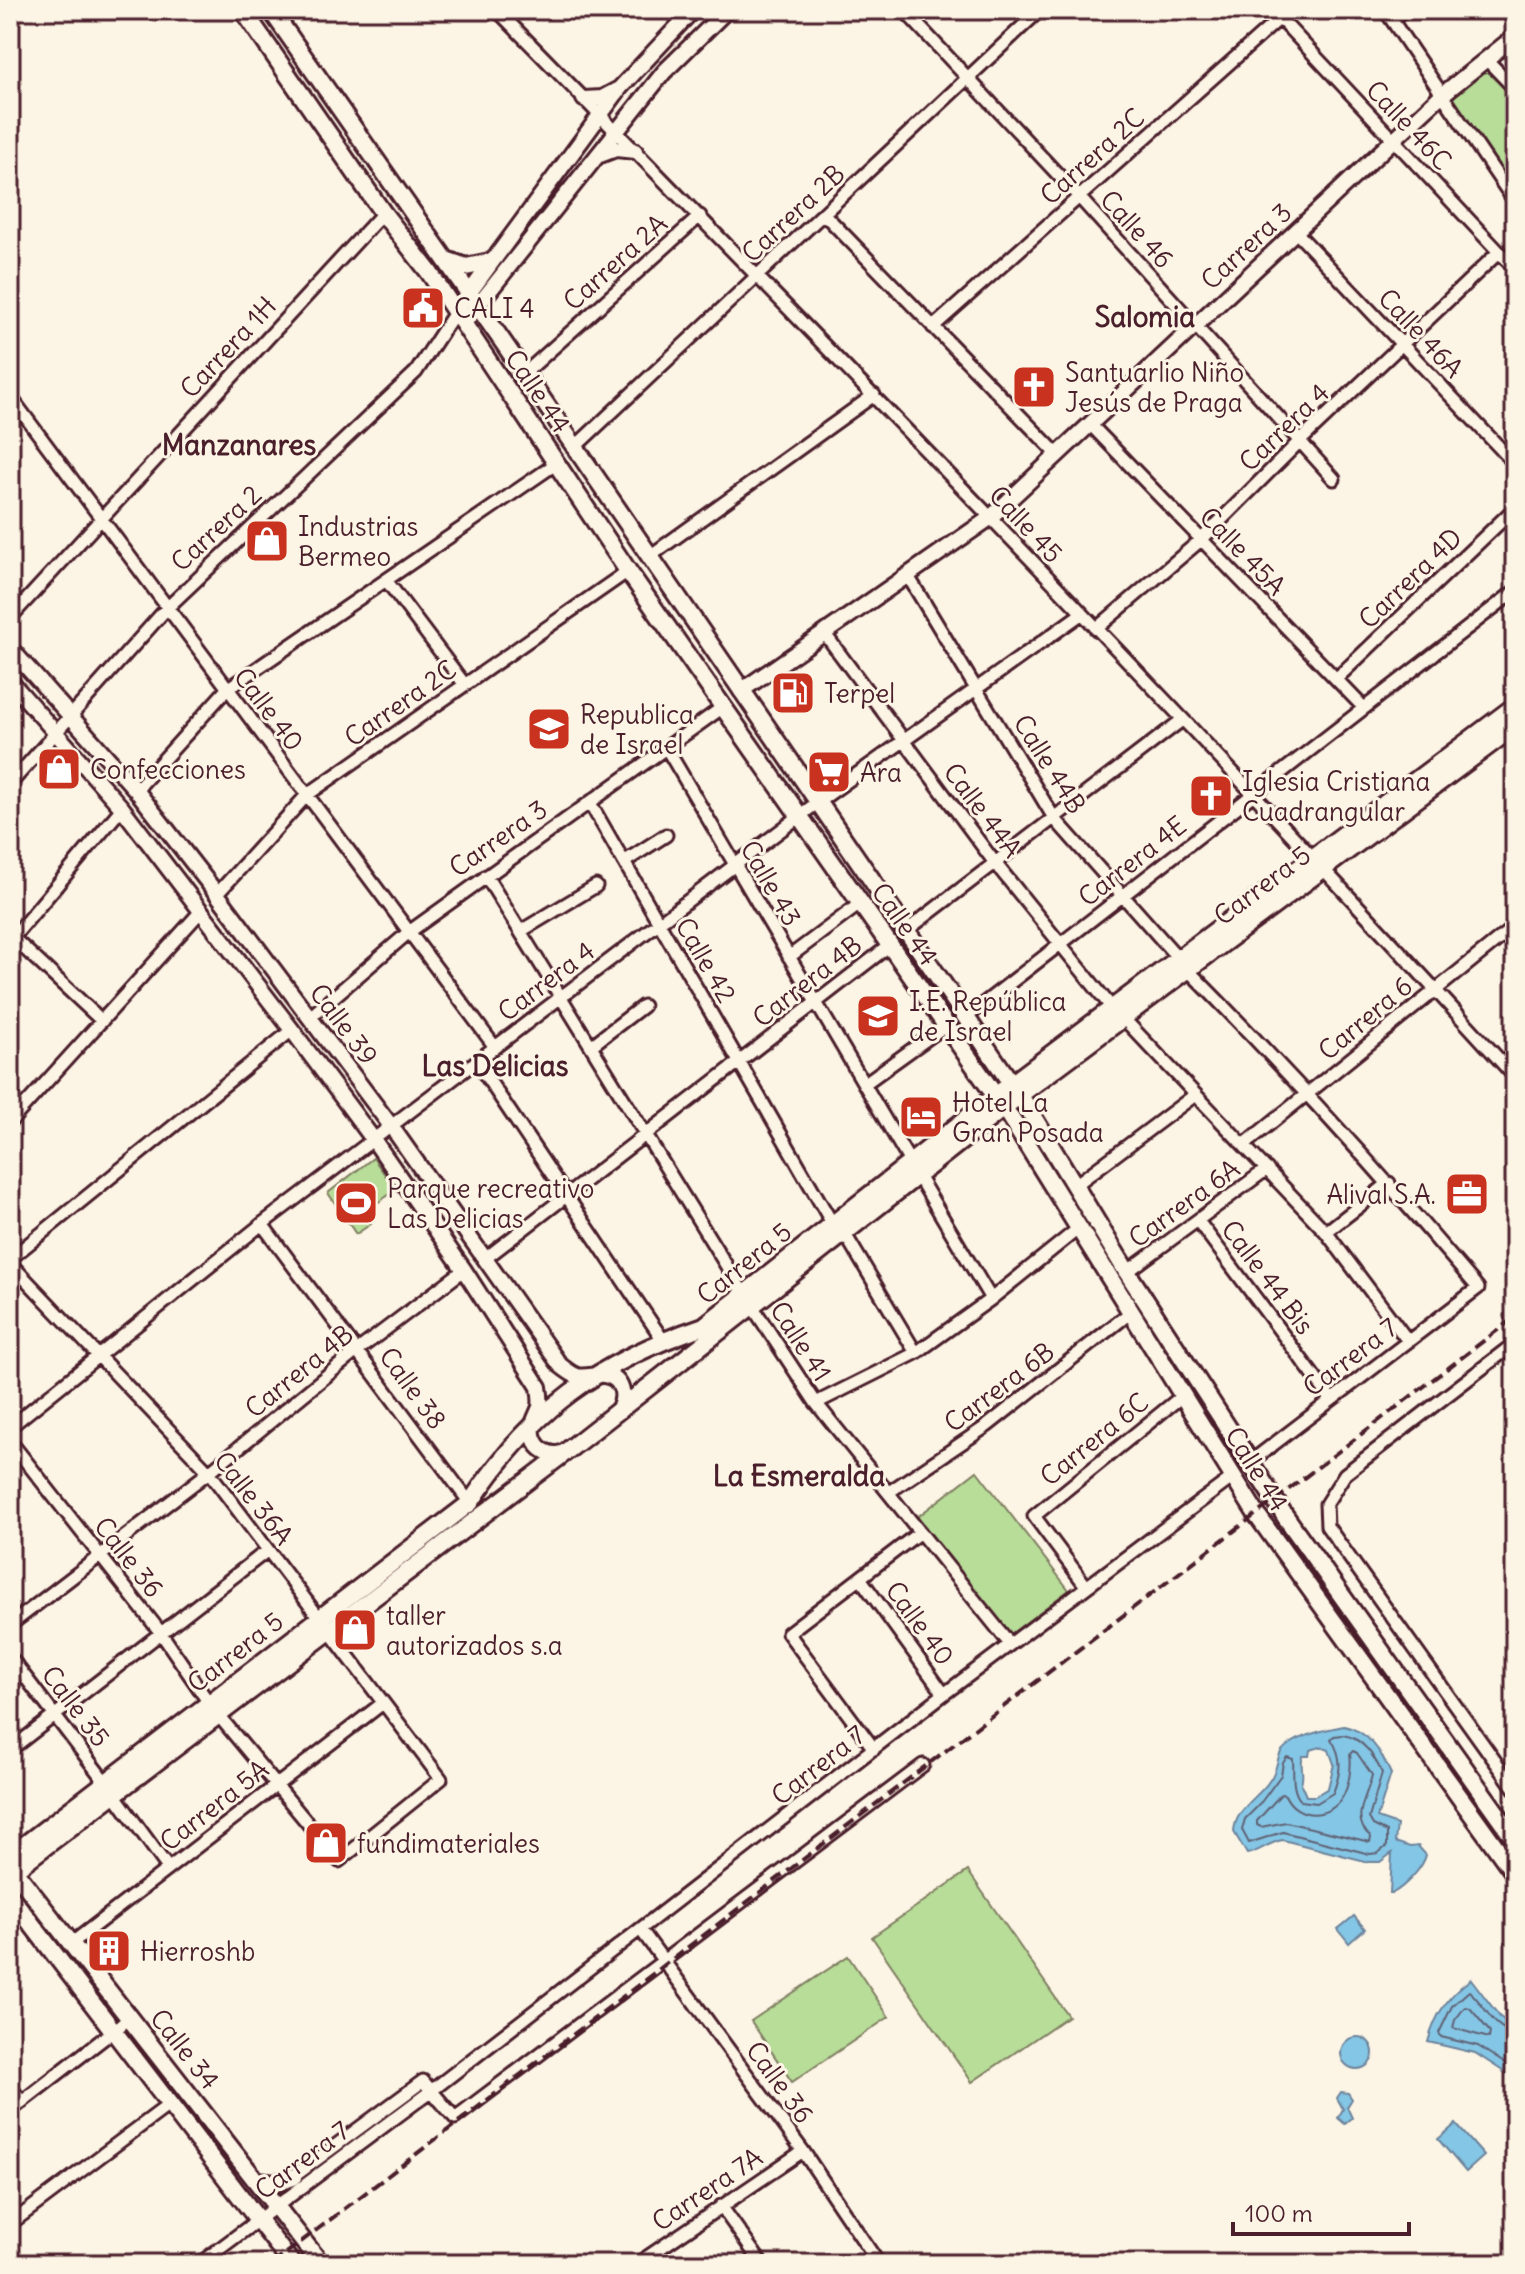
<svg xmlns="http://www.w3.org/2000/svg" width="1525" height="2274" font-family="Delius,sans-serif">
	<rect width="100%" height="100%" fill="#fcf5e5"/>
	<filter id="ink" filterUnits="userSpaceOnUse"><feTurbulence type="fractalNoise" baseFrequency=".0125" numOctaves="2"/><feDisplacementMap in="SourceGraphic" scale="16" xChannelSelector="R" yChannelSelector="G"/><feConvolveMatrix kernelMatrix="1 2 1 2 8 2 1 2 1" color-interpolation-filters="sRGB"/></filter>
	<g filter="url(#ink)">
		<path fill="#b7dd98" stroke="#807e62" stroke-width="2" d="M 1486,59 L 1515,89 L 1515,202 L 1443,93 Z
			M 373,1158 L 396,1190 L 364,1212 L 371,1224 L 356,1234 L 328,1193 Z
			M 977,1471 L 1069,1590 L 1008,1636 L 916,1518 Z
			M 968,1871 L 1068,2016 L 972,2082 L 872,1937 Z
			M 848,1956 L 889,2017 L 792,2082 L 751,2021 Z"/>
		<path fill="#84c6e5" stroke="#6d839b" stroke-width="2" fill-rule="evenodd" d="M 1344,1726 C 1369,1731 1381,1752 1391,1774 L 1377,1818 L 1397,1825 L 1395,1842 L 1410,1847 L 1418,1846 L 1426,1855 C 1423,1868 1405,1886 1393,1893 L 1390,1893 L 1392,1853 L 1380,1862 L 1369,1862 L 1283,1840 C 1269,1842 1260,1852 1247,1854 L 1234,1832 C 1235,1805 1267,1794 1275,1770 C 1279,1758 1278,1751 1290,1744 C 1304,1735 1327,1729 1344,1726 ZM 1321,1747 L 1329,1750 L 1334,1764 L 1328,1788 L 1315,1796 L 1306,1796 L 1301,1784 C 1305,1774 1299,1765 1303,1756 L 1309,1756 L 1310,1750 Z
			M 1354,1916 L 1365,1929 L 1349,1943 L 1338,1929 Z
			M 1471,1979 L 1500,2017 L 1515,2027 L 1515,2079 L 1475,2053 L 1428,2042 C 1435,2014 1449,1995 1471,1979 Z
			M1341 2053a16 16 0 1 1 32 0a16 16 0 1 1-32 0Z
			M 1341,2092 L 1348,2093 L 1352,2099 L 1347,2107 L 1352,2118 L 1345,2124 L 1338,2118 L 1343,2109 L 1337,2098 Z
			M 1456,2124 L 1484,2156 L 1466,2172 L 1438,2139 Z"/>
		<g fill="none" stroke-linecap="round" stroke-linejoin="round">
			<path stroke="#616275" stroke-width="2" d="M 1343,1735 C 1363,1738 1374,1756 1382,1773 L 1369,1818 L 1373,1825 L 1387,1832 L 1387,1846 L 1378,1853 L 1370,1854 L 1283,1832 L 1249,1843 L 1242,1830 L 1245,1819 L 1259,1805 L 1281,1775 L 1283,1763 L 1287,1757 L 1293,1759 C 1294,1774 1291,1790 1301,1801 L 1317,1803 L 1333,1793 C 1341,1772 1343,1757 1331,1739 L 1334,1736 Z
				M 1353,1751 L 1357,1753 L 1372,1775 C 1367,1798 1349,1819 1371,1837 L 1370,1842 L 1286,1822 L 1261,1827 L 1257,1825 L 1257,1821 L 1281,1794 L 1285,1795 C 1296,1819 1328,1820 1342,1798 C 1349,1787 1352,1766 1350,1754 Z
				M 1465,2007 L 1470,2008 L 1490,2032 L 1489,2038 L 1453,2028 L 1455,2020 Z
				M 1515,2033 C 1492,2029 1485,2004 1469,1991 L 1452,2006 L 1439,2033 L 1441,2037 L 1478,2046 L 1515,2070"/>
			<g stroke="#4a1f2b" stroke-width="17">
				<path id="minor" d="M 497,10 C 841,361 1184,713 1515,1077
					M 904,10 L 1079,197 L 1334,479
					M 1272,10 L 1515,269
					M 1385,10 L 1515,202
					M 1392,20 L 1405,10
					M 1486,59 L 1515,89
					M 824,214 L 1058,455
					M 1296,232 L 1515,464
					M 933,327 L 1280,18
					M 525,373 L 700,216
					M 10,396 L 495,1047
					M 1090,424 L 1364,708
					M 575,447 L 1040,10
					M 650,556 L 874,395
					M 908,576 L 1054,818 L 1178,958
					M 386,580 L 465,685
					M 10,618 L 383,213
					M 1096,629 L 1202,539 L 1300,441 L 1499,252
					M 825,634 L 995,863 L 1112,1008
					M 1336,679 L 1515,508
					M 667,749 L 910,1162
					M 10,784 L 167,608 L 416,372 L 456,311
					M 136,790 L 227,689 L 557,463
					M 590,803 L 832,1223
					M 624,862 L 666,835
					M 486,876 L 739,1286 L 816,1403 L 1010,1644
					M 217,894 L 307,795 L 628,571
					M 521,931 L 596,886
					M 906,931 L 1182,720
					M 10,935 L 102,1021
					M 10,941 L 122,808
					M 789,957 L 861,903
					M 1188,970 C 1289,1072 1385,1178 1478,1288 L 1249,1463
					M 309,1018 L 409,932 L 723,707
					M 965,1018 L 1515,591
					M 1123,1018 L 1326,1232 L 1408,1341
					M 591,1046 L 643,1006
					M 476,1061 L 663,1340
					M 864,1084 L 946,1025
					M 10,1122 L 202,910
					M 1245,1144 L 1515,926
					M 918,1176 L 991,1299
					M 1074,1186 L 1195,1095
					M 1198,1221 L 1331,1399
					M 262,1224 L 470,1503
					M 1326,1232 L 1389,1183
					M 845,1234 L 916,1353
					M 486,1258 L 890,945
					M 10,1259 L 292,1030
					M 10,1263 L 209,1472 L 441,1779 L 339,1861 L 219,1716
					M 1127,1272 L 1267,1169
					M 1515,1343 L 1345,1474 L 1326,1504 L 1327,1526 L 1515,1789
					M 816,1403 L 916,1353 L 991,1299 L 1079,1228
					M 10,1427 L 262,1224 L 818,802 L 1081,614
					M 10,1441 L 161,1633 L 209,1703
					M 889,1492 L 987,1426 L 1131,1312
					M 860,1578 L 944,1694
					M 1086,1586 L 1034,1516 L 1182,1396
					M 10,1625 L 209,1472 L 358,1350 L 464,1270
					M 10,1657 L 106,1783
					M 874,1749 L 788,1633 L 920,1532
					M 10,1750 L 268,1550
					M 114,1794 L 168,1868
					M 641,1930 L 803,2151 L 879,2264
					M 72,1943 L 383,1703
					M 10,2087 L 22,2102
					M 10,2111 L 130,2018
					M 289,2180 L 423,2081 L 455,2118 L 923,1765
					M 721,2206 L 762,2264
					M 10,2224 L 170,2104
					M 199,2264 L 431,2091 L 944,1694 L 1233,1477
					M 637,2264 L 803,2151"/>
			</g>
			<g stroke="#4a1f2b" stroke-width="20">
				<path id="tertiary" d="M 584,99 L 602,98 L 617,90
					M 600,155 L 616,149 L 635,151
					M 456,311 L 620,88 L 693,10
					M 464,323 L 664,72 L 727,10
					M 10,648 L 136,790 L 217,894 L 391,1126 L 560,1365 C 565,1369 571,1374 577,1376 C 586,1378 596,1374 604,1375 C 623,1377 627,1398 617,1411
					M 10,681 L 122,808 L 292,1030 L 373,1139 L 464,1270 L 539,1387 C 540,1393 541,1401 540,1407 C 538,1413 534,1419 533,1425 C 530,1445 547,1459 565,1452
					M 741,691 L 990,518 L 1437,99 L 1515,36"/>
			</g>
			<g stroke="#4a1f2b" stroke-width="22">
				<path id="secondary" d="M 243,10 L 383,213 L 429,272 L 628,571 L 1008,1114 L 1257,1515 L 1515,1874
					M 271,10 L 503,342 L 1024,1102 L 1127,1272 L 1285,1516 L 1515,1839
					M 446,260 L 466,267 L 490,262
					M 10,1856 L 470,1503 C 532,1409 598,1362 704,1326 L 990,1100 L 1515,706
					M 10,1865 L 321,2264
					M 10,1873 L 567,1451 L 1025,1091 L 1515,726
					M 10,1896 L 292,2264
					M 257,2181 L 276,2183 L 293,2177"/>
			</g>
			<use href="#minor" stroke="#fcf5e5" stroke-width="11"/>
			<use href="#tertiary" stroke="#fcf5e5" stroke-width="14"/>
			<use href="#secondary" stroke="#fcf5e5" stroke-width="16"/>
			<path stroke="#4a1f2b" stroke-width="4" stroke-dasharray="12 6" stroke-linecap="butt" d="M 272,2264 L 1515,1317"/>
		</g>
	</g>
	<defs>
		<g id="civic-square" transform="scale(2.3)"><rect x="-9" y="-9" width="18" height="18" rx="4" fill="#c8321e" stroke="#fcf5e5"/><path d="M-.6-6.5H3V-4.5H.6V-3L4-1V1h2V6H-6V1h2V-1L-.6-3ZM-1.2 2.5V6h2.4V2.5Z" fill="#fff"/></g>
		<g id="church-square" transform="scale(2.3)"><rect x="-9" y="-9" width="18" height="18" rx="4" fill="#c8321e" stroke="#fcf5e5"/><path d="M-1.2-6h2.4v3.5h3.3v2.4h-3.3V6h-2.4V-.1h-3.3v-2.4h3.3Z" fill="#fff"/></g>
		<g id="shop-square" transform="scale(2.3)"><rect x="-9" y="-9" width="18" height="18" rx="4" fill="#c8321e" stroke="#fcf5e5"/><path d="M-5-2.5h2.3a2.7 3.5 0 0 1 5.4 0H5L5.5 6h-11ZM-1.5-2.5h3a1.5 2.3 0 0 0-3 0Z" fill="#fff"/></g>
		<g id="fuel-square" transform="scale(2.3)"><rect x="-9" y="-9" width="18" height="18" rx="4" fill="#c8321e" stroke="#fcf5e5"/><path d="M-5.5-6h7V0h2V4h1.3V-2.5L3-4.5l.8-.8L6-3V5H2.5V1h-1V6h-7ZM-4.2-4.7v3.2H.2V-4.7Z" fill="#fff"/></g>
		<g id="school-square" transform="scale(2.3)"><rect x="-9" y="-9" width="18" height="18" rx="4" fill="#c8321e" stroke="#fcf5e5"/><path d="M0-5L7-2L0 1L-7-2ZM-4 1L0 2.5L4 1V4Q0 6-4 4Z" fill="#fff"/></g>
		<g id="supermarket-square" transform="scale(2.3)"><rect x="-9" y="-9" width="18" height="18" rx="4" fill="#c8321e" stroke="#fcf5e5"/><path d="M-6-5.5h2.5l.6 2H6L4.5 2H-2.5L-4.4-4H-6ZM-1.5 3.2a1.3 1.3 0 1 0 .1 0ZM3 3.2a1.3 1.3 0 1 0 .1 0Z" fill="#fff"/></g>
		<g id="hotel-square" transform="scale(2.3)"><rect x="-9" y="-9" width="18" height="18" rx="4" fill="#c8321e" stroke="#fcf5e5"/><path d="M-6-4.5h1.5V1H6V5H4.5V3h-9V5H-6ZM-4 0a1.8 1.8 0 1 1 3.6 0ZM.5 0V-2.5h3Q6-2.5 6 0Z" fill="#fff"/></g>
		<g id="office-square" transform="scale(2.3)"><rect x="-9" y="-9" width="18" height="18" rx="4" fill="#c8321e" stroke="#fcf5e5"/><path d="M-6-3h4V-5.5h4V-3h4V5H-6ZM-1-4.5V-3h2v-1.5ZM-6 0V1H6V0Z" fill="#fff"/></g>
		<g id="stadium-square" transform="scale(2.3)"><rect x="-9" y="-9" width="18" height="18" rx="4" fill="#c8321e" stroke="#fcf5e5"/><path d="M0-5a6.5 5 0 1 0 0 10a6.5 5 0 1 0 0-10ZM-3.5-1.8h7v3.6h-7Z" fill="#fff"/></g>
		<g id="building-square" transform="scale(2.3)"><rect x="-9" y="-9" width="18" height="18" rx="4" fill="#c8321e" stroke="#fcf5e5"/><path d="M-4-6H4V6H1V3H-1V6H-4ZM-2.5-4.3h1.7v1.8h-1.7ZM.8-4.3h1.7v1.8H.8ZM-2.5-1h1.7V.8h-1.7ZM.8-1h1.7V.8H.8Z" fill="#fff"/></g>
	</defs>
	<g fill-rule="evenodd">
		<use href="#civic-square" x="423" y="308"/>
		<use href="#church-square" x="1034" y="387"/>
		<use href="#shop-square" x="267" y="541"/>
		<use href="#fuel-square" x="793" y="693"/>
		<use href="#school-square" x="549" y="729"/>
		<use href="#shop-square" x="59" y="769"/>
		<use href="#supermarket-square" x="829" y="772"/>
		<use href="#church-square" x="1211" y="796"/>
		<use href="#school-square" x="878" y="1016"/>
		<use href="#hotel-square" x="921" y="1117"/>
		<use href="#office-square" x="1467" y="1194"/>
		<use href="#stadium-square" x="356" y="1203"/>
		<use href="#shop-square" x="355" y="1630"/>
		<use href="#shop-square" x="326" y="1843"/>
		<use href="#building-square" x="109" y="1951"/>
	</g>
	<g text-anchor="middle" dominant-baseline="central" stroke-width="6" stroke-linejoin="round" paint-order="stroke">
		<g font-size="26" fill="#4a1f2b" stroke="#fcf5e5">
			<text transform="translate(1409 125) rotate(47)">Calle 46C</text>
			<text transform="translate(1092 156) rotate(-42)">Carrera 2C</text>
			<text transform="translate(793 213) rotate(-43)">Carrera 2B</text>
			<text transform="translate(1137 229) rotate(48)">Calle 46</text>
			<text transform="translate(1246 246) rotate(-43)">Carrera 3</text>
			<text transform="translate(615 262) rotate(-42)">Carrera 2A</text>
			<text transform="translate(1421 333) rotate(47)">Calle 46A</text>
			<text transform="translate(228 347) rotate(-47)">Carrera 1H</text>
			<text transform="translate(538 391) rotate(56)">Calle 44</text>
			<text transform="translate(1284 427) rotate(-44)">Carrera 4</text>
			<text transform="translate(1026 524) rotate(47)">Calle 45</text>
			<text transform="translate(216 528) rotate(-43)">Carrera 2</text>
			<text transform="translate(1243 551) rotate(46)">Calle 45A</text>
			<text transform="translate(1410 578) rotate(-44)">Carrera 4D</text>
			<text transform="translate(400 703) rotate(-35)">Carrera 2C</text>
			<text transform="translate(269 709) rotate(53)">Calle 40</text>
			<text transform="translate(1050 764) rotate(58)">Calle 44B</text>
			<text transform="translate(983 810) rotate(53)">Calle 44A</text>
			<text transform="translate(498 838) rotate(-35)">Carrera 3</text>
			<text transform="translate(1132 861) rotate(-38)">Carrera 4E</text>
			<text transform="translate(771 883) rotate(60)">Calle 43</text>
			<text transform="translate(1262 885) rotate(-37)">Carrera 5</text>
			<text transform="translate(905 924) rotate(55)">Calle 44</text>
			<text transform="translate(706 960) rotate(60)">Calle 42</text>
			<text transform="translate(546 981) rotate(-37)">Carrera 4</text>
			<text transform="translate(807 981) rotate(-38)">Carrera 4B</text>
			<text transform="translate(1365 1018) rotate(-40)">Carrera 6</text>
			<text transform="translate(344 1024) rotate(53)">Calle 39</text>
			<text transform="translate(1184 1203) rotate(-36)">Carrera 6A</text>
			<text transform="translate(744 1263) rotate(-39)">Carrera 5</text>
			<text transform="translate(1268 1277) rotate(53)">Calle 44 Bis</text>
			<text transform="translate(801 1341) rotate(57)">Calle 41</text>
			<text transform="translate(1350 1357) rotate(-37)">Carrera 7</text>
			<text transform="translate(299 1371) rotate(-39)">Carrera 4B</text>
			<text transform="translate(999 1387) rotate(-37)">Carrera 6B</text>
			<text transform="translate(413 1388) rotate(54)">Calle 38</text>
			<text transform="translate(1094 1439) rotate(-39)">Carrera 6C</text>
			<text transform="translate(1257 1469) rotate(58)">Calle 44</text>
			<text transform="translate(254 1498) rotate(52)">Calle 36A</text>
			<text transform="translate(129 1557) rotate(52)">Calle 36</text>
			<text transform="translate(920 1623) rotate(54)">Calle 40</text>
			<text transform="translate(235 1652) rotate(-38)">Carrera 5</text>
			<text transform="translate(76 1706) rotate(53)">Calle 35</text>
			<text transform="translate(818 1765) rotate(-38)">Carrera 7</text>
			<text transform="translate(214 1805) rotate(-38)">Carrera 5A</text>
			<text transform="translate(185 2049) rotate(52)">Calle 34</text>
			<text transform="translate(780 2082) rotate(54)">Calle 36</text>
			<text transform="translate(302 2160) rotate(-37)">Carrera 7</text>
			<text transform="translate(707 2189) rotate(-34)">Carrera 7A</text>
		</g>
		<g font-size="26" fill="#4a1f2b" stroke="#fcf5e5" text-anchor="start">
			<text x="454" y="308">CALI 4</text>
			<text x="1065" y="372">Santuarlio Niño<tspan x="1065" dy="30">Jesús de Praga</tspan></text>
			<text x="298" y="526">Industrias<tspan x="298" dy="30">Bermeo</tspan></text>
			<text x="824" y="693">Terpel</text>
			<text x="580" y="714">Republica<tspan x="580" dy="30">de Israel</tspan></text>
			<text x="90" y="769">Confecciones</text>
			<text x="860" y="772">Ara</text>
			<text x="1242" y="781">Iglesia Cristiana<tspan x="1242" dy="30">Cuadrangular</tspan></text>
			<text x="909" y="1001">I.E. República<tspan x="909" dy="30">de Israel</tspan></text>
			<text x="952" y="1102">Hotel La<tspan x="952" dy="30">Gran Posada</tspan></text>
			<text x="387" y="1188">Parque recreativo<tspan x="387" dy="30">Las Delicias</tspan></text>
			<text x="1436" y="1194" text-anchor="end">Alival S.A.</text>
			<text x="386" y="1615">taller<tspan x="386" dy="30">autorizados s.a</tspan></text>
			<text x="357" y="1843">fundimateriales</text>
			<text x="140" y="1951">Hierroshb</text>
		</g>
		<g font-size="28" font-weight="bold" fill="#4a1f2b" stroke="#fcf5e5">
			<text x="1145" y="317">Salomia</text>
			<text x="239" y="445">Manzanares</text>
			<text x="495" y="1066">Las Delicias</text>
			<text x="799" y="1476">La Esmeralda</text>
		</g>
	</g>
	<rect width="1525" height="2274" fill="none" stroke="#fcf5e5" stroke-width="40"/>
	<rect x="20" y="20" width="1485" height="2234" fill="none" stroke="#4a1f2b" stroke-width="3" filter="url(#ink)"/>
	<path d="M1233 2222v12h176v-12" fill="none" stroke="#4a1f2b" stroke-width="4"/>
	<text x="1245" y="2222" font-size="24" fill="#4a1f2b" stroke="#fcf5e5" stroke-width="6" paint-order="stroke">100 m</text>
</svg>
